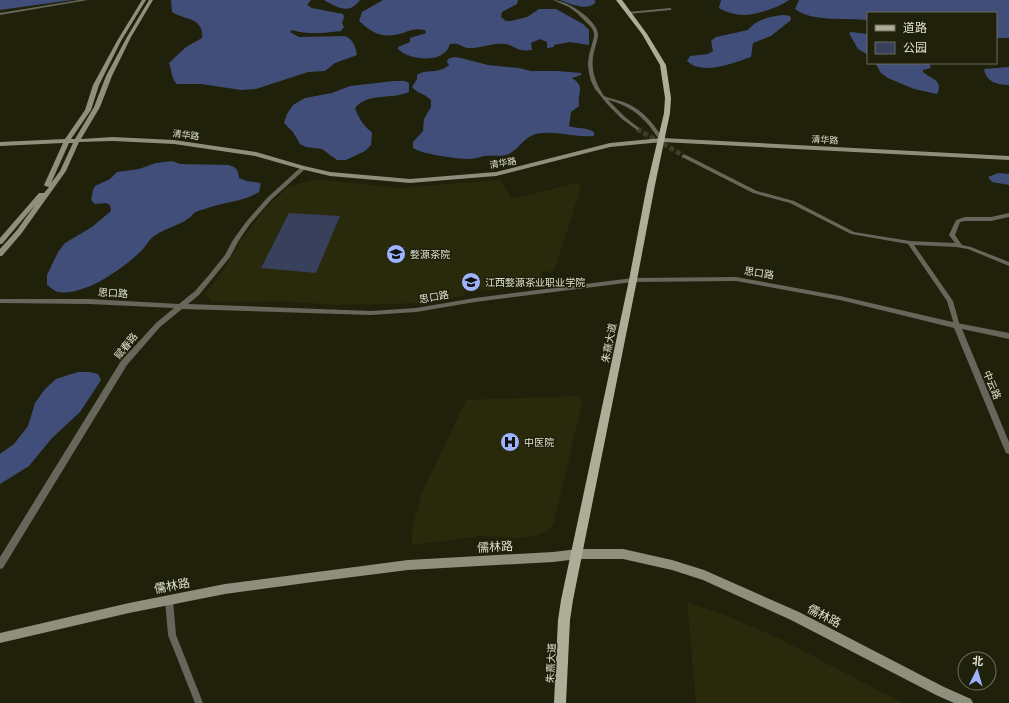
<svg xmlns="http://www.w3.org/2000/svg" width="1009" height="703" font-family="'Asap Condensed','Noto Sans SC',sans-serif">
	<rect width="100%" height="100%" fill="#20210a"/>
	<path fill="#292a0b" d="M 314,179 L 399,188 L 500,180 L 512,199 L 577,183 L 581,187 L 554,271 L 541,272 L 545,284 L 486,291 L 483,289 L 465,291 L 463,296 L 425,303 L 337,305 L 281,301 L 212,302 L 205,294 L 220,275 L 243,238 L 265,209 L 287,188 Z
		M 578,396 L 582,403 L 554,522 L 549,530 L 536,536 L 518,538 L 480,536 L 413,545 L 411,533 L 421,495 L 466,400 Z
		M 687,602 L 730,617 L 778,638 L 903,703 L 696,703 Z"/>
	<path fill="#38405c" d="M 289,213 L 340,216 L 316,273 L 261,268 Z"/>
	<path fill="#424e7a" d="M 0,0 L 72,0 L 0,10 Z
		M 171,0 L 311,0 L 307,5 L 312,8 L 343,14 L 344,17 L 342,23 L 344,27 L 341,31 C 324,33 308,35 292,30 L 290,32 L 299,37 L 345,36 C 354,40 355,46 357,55 L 335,63 L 325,71 L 308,72 L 256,89 L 241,90 L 201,84 L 177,84 C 171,79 172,70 169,63 L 186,47 L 202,38 C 204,17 184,20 172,12 Z
		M 324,0 L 360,0 C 349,15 338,8 324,0 Z
		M 383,0 L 518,0 L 517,4 L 502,12 L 501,17 L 506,21 L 511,21 L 527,17 L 539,9 L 556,9 L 583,24 L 589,30 L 589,45 L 570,42 L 554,45 L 554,47 L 547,48 L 547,42 L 540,39 L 531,43 L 532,50 C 516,52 517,46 505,44 C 492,42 480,49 467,48 C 459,46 461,43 450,44 C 445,64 410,61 398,49 L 398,47 L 410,42 L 410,38 L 426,33 L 425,30 C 416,28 411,30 403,33 C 382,39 374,34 359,21 L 362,12 Z
		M 560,0 L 594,0 L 596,2 C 587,12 571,4 560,0 Z
		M 721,0 L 789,0 C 780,7 756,15 744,15 C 735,15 726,12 719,8 Z
		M 799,0 L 1009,0 L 1009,38 L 996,38 L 996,13 L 868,13 L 868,20 C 848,18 811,22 795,9 Z
		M 784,15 L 790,16 L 791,20 L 771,36 L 753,43 L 751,57 C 733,63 702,76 687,61 L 690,56 L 708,54 L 713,51 L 711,41 L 716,37 L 748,30 C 756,19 772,16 784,15 Z
		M 851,32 L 868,34 L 868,55 L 858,49 L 849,33 Z
		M 454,57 L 461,58 L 488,65 L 519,68 L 531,71 L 557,71 L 581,73 L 581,75 L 572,78 C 586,87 577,92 579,106 L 571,112 L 569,126 C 578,129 586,127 594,132 L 594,136 C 574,138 555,130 536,134 C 524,137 519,149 509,154 C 501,157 492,155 484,156 C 479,157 474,159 469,159 C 457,159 421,154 413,148 L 413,142 L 423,131 L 424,119 L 431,107 L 431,100 C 425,94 417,93 412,87 L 417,79 L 417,75 C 427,68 437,75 449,65 L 447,62 L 448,59 Z
		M 875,63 L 929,63 L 931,68 L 923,70 L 923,72 C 931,79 944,80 937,94 L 914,89 L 888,78 L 881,73 Z
		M 1009,67 L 1009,85 C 998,85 986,82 984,69 Z
		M 394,81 L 405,81 L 409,83 L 409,92 C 392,100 368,92 355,108 C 358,117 364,127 372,132 L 371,145 L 365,151 L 346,160 L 337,160 L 322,149 L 306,147 L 300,144 L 293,132 L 284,123 L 287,114 L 293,105 L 305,98 L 332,93 L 350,86 Z
		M 172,161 L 180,164 L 228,165 C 236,167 238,169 239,178 L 247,181 L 261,183 L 259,192 C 243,202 223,202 205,209 C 201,210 196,211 193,214 C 192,215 191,217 189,218 C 179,226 165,228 154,236 C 148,240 146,247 140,252 C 122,269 85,296 58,292 C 54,291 50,287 47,285 L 47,275 L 58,252 L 65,243 L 92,227 L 111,211 L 110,205 L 106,203 L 95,204 L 91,200 L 93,190 L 95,186 L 110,179 L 117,172 L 139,169 L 156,163 Z
		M 998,173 L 1009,174 L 1009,185 L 992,182 L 988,177 Z
		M 78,372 L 89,372 L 98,374 L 101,380 L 80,412 L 52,438 L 29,466 L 0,484 L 0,454 L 14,444 L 28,426 L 35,403 L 45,389 L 56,379 Z"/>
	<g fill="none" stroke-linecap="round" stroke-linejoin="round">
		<path stroke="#3d3e28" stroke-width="5" stroke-dasharray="5 2.5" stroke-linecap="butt" d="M 637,129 L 684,156"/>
		<path fill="#66665b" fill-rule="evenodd" d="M 553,0 C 567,0 597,20 598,34 C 598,40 595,47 594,52 C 590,69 595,82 604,96 C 611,99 619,100 626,103 C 643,110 654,124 664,140 L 664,141 L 660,141 C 646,119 634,107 608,100 L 625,117 L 639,128 L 639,129 L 637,130 L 622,119 L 608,105 L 595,89 L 591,81 L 589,73 L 588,64 L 589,55 L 594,37 L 594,33 L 592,28 L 577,13 L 569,7 Z
			M 670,8 L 671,8 L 671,10 L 628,14 L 626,13 L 628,12 Z
			M 682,155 L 686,155 L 757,191 L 794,201 L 854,232 L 910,241 L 955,243 L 949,235 L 956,220 L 965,217 L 991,217 L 1009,213 L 1009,217 L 991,221 L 965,221 L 960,222 L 955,235 L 962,245 L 971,247 L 1009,262 L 1009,266 L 968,249 L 956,247 L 914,245 L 953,301 L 960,326 L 959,328 L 955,328 L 947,301 L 908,244 L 851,234 L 790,203 L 753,193 L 682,157 Z
			M 169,596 L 172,597 L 173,600 L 176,635 L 203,703 L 195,703 L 168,635 L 165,600 L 166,597 Z"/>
		<path fill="#66665b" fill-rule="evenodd" d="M 79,0 L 88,0 L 0,15 L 0,13 Z
			M 303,166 L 305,167 L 305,169 L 271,200 L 250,224 L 239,240 L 230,257 L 199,295 L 188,304 L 371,311 L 416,308 L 475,298 L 633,278 L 736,277 L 840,296 L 957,323 L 1009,333 L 1009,339 L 962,329 L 1009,442 L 1009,454 L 1006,453 L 1005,451 L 954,328 L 840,300 L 736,281 L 633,282 L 475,302 L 416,312 L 371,315 L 182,309 L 160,327 L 127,365 L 3,568 L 0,569 L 0,557 L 121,361 L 156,323 L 174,308 L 89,304 L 0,303 L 0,299 L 89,299 L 179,304 L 195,291 L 209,275 L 225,255 L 233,240 L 246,222 L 267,198 L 301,167 Z"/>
		<path fill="#8e8f7d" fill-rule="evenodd" d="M 142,0 L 146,0 L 121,41 L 99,85 L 91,110 L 71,139 L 75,139 L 94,107 L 106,76 L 127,37 L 149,0 L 153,0 L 131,37 L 112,76 L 100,107 L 81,139 L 113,137 L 174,140 L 256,152 L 304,166 L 330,172 L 410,179 L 496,172 L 610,143 L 662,138 L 1009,156 L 1009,160 L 662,142 L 610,147 L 496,176 L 410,183 L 330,176 L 301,169 L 255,156 L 174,144 L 113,141 L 79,142 L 66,171 L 21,234 L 2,256 L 0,256 L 0,249 L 17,230 L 35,205 L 2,244 L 0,244 L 0,238 L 39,193 L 44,193 L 49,187 L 45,186 L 44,185 L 63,143 L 0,146 L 0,142 L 65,139 L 85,110 L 93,85 L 117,41 ZM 69,143 L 73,143 L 60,171 L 51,183 Z
			M 578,549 L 623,549 L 672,560 L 704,570 L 799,612 L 944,687 L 971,699 L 973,703 L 954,703 L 936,695 L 791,620 L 703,580 L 672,570 L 623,559 L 578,559 L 553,562 L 408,570 L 313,582 L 225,594 L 129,613 L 0,643 L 0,633 L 129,603 L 225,584 L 408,560 L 553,552 Z"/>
		<path fill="#adae98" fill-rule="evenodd" d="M 616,0 L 622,0 L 647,34 L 666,65 L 671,98 L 670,113 L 655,185 L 637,280 L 573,600 L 570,620 L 566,703 L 554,703 L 558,620 L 561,600 L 629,280 L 647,185 L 664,113 L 665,98 L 660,65 L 642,34 Z"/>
	</g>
	<defs>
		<g id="university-disc" transform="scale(1)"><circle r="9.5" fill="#9eb3fd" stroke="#20210a"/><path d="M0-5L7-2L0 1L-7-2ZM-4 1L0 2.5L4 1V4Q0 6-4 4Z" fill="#111"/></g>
		<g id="hospital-disc" transform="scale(1)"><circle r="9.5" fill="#9eb3fd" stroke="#20210a"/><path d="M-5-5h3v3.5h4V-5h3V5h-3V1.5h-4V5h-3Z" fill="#111"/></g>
	</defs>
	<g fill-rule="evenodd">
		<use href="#university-disc" x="396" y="254"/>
		<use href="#university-disc" x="471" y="282"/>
		<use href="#hospital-disc" x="510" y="442"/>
	</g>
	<g text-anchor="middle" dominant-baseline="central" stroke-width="3" stroke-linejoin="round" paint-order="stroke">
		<g font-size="9" fill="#dfe0d2" stroke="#20210a">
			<text transform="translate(186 135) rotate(7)">清华路</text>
			<text transform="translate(825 140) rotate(3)">清华路</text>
			<text transform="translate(503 163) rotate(-10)">清华路</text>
		</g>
		<g font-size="10" fill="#dfe0d2" stroke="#20210a" text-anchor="start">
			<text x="410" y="254">婺源茶院</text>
			<text x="485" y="282">江西婺源茶业职业学院</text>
			<text x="524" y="442">中医院</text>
		</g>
		<g font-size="10" fill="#dfe0d2" stroke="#20210a">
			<text transform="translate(759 273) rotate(9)">思口路</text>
			<text transform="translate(113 293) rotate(4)">思口路</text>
			<text transform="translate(434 297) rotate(-10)">思口路</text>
			<text transform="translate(609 343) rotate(-79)">朱熹大道</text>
			<text transform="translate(126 346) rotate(-51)">赋春路</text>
			<text transform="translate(992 385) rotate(67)">中云路</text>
			<text transform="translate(551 663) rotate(-87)">朱熹大道</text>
		</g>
		<g font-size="12" fill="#dfe0d2" stroke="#20210a">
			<text transform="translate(495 547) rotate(-3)">儒林路</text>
			<text transform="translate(172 586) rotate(-11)">儒林路</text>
			<text transform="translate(824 616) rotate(27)">儒林路</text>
		</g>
	</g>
	<rect x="867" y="12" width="130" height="52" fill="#20210a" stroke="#6c6d5a"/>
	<rect x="875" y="25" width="20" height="6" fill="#adae98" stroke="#6c6d5a"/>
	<text x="903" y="32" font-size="12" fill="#dfe0d2">道路</text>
	<rect x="875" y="42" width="20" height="12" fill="#38405c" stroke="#6c6d5a"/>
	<text x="903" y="52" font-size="12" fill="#dfe0d2">公园</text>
	<g transform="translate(977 671) rotate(5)"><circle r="19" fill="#20210a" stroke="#6c6d5a"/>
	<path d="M0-3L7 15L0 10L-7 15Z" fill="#9eb3fd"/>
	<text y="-6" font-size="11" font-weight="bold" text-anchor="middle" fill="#dfe0d2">北</text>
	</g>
</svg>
